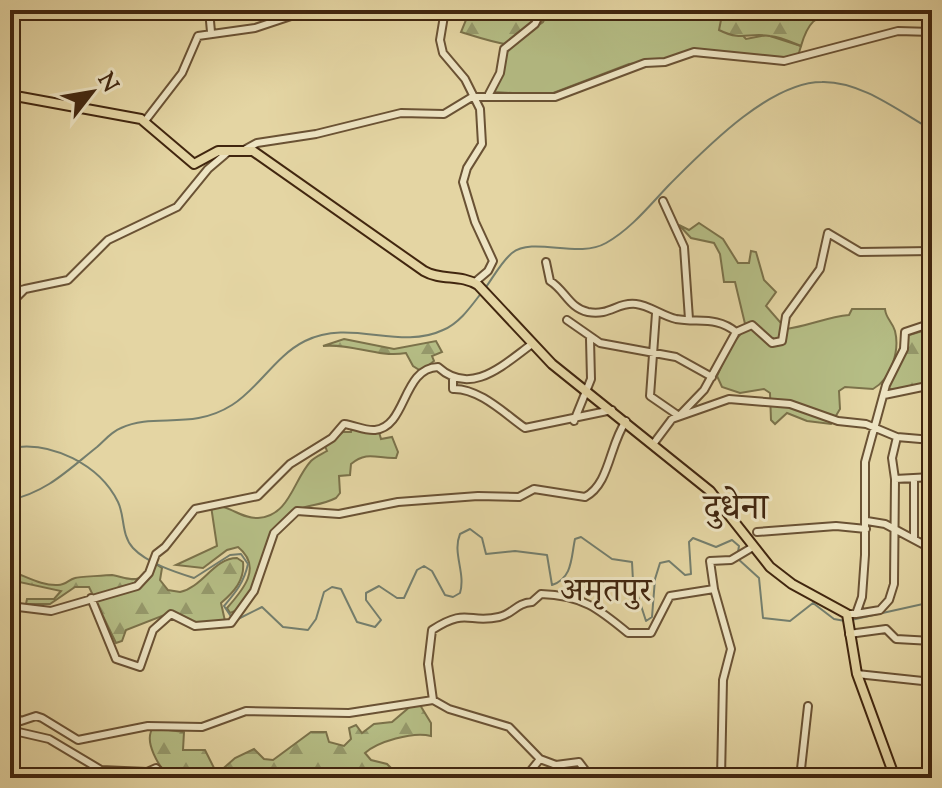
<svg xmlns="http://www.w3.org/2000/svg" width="942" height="788" font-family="'Sorts Mill Goudy','Noto Serif Devanagari',serif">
	<defs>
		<pattern id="forest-firs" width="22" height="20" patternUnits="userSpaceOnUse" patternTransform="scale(2)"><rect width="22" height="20" fill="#b5bd85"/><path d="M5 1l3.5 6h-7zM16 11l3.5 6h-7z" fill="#95996b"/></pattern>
	</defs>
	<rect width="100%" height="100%" fill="#e4d5a3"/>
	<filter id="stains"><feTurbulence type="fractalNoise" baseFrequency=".0025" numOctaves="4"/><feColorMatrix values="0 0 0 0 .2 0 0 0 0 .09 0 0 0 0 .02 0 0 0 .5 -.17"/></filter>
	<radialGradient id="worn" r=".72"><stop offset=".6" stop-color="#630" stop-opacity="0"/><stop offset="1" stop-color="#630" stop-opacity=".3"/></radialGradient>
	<path fill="#b5bd85" stroke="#7b724a" stroke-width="2" d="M 549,10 L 723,10 L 722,14 L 746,39 L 767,35 L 801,46 L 798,56 L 784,59 L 691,51 L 666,60 L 629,64 L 548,95 L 494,92 C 495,40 531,43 549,10 Z
		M 699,223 L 723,239 L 738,263 L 749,263 L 751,251 L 756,252 L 764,280 L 776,292 L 766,306 L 786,329 C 808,326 827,317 849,315 L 852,309 L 885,309 C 886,319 892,321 895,331 C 900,351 891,379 873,389 L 845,387 L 839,391 L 840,409 L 831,424 L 807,421 L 787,413 L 775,424 L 771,420 L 770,393 L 764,389 L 740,393 L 722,387 L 717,376 L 731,345 L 746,328 L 735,282 L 724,282 L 720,254 L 714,243 L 691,238 L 679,225 L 689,230 Z
		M 352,427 L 379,432 L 381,439 L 392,437 L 398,452 L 396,458 C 378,459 367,450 351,464 L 350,475 L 339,476 L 340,493 L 336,498 C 312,510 304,499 281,524 C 261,545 255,607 230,613 L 227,608 C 243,590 263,567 238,547 L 227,550 L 203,568 L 176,565 L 217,546 L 211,506 C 230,504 240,519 258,518 C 290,516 293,480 311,461 C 315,457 322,454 327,451 L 325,446 L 343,432 L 351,432 Z"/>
	<path fill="url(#forest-firs)" stroke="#7b724a" stroke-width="2" d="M 470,10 L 549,10 L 543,22 L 510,45 C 491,42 477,37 461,32 Z
		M 723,10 L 839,10 C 814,17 808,22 801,46 C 791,42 781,37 770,36 C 748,32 743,42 719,30 Z
		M 932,328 L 932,382 L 902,390 L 888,389 L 906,336 Z
		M 344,339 L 394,349 L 436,341 L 442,352 L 432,356 L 434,361 L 421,371 L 413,366 L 406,353 C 377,358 352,343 323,346 Z
		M 237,558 L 243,562 C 245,580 234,592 221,603 L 225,621 L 198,624 L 172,612 L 126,630 L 122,641 L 116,643 L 89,587 L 75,587 L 50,604 L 26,604 L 27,599 L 54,599 L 61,591 L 10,580 L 10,571 C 26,576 41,586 58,585 C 66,585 68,580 75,578 C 78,577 110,575 112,575 C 135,580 138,585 154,563 L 162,568 L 160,580 L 168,590 L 180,592 C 203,587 214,558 237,558 Z
		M 412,705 L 420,705 L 431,723 L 431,736 C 413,731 377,742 365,753 L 371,760 L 387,764 L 401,778 L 361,778 L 342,769 L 339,778 L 171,778 C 159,768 143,741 153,728 L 184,732 L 183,750 L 205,750 L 217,774 L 235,758 L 254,749 L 264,759 L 273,760 L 311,732 L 326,732 L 329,742 L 344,746 L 351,739 L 349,728 L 356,725 L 362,733 L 374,724 L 392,722 Z"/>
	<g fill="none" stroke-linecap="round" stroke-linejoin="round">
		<path stroke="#747e6d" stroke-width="2" d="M 486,287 C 494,276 502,261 512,253 C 533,236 578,259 606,243 C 631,229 650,205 669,185 C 704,150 769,82 822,82 C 861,81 900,112 932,130
			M 10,448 C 51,440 100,465 118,502 C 125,516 121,535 133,548 C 147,563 175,572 194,578 L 230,555 L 241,554 L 248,564 C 244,582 236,592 224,606 L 232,618
			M 10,500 C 47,492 68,470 97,447 C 105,440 111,432 121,428 C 155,412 191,431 232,405 C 259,388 275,356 305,341 C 351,318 399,351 443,330 C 460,323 472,305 482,292
			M 737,558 L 759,578 L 763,618 L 790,621 L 813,603 L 834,619 L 845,621
			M 238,619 L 262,607 L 283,627 L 308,630 L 316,619 L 324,592 L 332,587 L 341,589 L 357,622 L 375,627 L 381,620 L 366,600 L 366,593 L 379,586 L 397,598 L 404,598 L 417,570 L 424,566 L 432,571 L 445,595 L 453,597 L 460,593 C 466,573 452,553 460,534 L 470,529 L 482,538 L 486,554 L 515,551 L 547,555 L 552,585 C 573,578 571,557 575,539 L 581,537 L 612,559 L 632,562 L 633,581 L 646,621 L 652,617 L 655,579 L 660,563 L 669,561 L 685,575 L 691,574 L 689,542 L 693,538 L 716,547 L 732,540 L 739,546 L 738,552
			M 851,620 L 932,602"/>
		<g stroke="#6a5234" stroke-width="10">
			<path id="minor" d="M 209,10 L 211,32
				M 445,10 L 440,40 L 443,53 L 465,79 L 480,109 L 482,144 L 467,168 L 463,182 L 475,222 L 493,261 L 488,271 L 475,282
				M 489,94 L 500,73 L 504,49 L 535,24 L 542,10
				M 145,121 L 182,73 L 198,36 L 255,28 L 309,10
				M 246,149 L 257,143 L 316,134 L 401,113 L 444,114 L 472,97 L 555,97 L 645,63 L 665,62 L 694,52 L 784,61 L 898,31 L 932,32
				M 663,201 L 684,247 L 689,319
				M 546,262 L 550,281 C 565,290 569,308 588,312 C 610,316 617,302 636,304 C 648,305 663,316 676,319 C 698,323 717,316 736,332
				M 10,293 L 25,289
				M 10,304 L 25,289 L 68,280 L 108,240 L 177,207 L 208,169 L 228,152
				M 656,313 L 650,396 L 679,416 L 704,390 L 736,332 L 752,325 L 772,343 L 782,341 L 786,316 L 820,269 L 828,233 L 860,252 L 932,251
				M 567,320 L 600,343 L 676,357 L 712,377
				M 453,378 L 453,389 C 479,388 505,414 525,428 L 612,410
				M 884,395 L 932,385
				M 574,421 L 591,379 L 590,339
				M 654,443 L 672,419 L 729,399 L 790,404 L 838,421 L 866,424 L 897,437 L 932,440
				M 914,478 L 914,539
				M 895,479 L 932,477
				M 867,521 L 885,524 L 932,549
				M 757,532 L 836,526 L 866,529
				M 714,589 L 731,649 L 723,680 L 721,778
				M 91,598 L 116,659 L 140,667 L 153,630 L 171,614 L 195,626 L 231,623 L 254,591 L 274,533 L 297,511 L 339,514 L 398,502 L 478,496 L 519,497 L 534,489 L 585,497 C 610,484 609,445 626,421
				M 10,606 L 51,611 L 137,586 L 149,573 L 156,554 L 165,547 L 195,509 L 258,496 L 290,464 L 332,438 L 344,424 C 354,425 365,431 375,430 C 407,427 402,368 438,367 C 471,397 503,365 532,344
				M 847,614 L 856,614 L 862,597 L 865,555 L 865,462 L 886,385 L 904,349 L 905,332 L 932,323
				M 856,614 L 880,610 L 889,600 L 894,584 L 895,479 L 892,458 L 897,437
				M 849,634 L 886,629 L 896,639 L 932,641
				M 857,674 L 932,682
				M 433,700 L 428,664 L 432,630 C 467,607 468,624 499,617 C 513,614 516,603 532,602 L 541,594 C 582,595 599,609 628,633 L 651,633 L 670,596 L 714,589 L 710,561 L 731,560 L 753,547
				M 10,715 L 21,721 L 36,716 L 42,718 L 78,740 L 148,726 L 202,727 L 246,711 L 349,713 L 433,700 L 449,709 L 509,727 L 540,759 L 556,765 L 579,762 L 591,778
				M 10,730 L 49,739 L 101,770 L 147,772 L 156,768 L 168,778
				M 525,778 L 540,759
				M 800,778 L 808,706
				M 908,778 L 932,774"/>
		</g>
		<g stroke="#41260f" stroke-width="12">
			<path id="major" d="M 10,95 L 141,119 L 194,164 L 218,151 L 253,151 L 424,271 C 441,281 461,274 478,285 L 552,364 L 710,491 L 770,567 L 792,584 L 847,614 L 857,674 L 895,778"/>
		</g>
		<use href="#minor" stroke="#ede4c3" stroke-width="6"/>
		<use href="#major" stroke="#e4d5a3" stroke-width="8"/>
	</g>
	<g text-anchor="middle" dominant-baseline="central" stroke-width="6" stroke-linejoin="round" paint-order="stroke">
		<g font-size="34" fill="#41260f" stroke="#ede4c3">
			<text x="606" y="592">अमृतपुर</text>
		</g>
		<g font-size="36" fill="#41260f" stroke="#ede4c3">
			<text x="736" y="510">दुधेना</text>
		</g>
	</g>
	<rect width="942" height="788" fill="none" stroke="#e4d5a3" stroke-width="40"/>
	<rect x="12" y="12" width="918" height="764" fill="none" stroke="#41260f" stroke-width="4"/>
	<rect x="20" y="20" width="902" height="748" fill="none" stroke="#41260f" stroke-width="2"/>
	<g transform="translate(92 92) rotate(59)" stroke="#ede4c3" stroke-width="6" paint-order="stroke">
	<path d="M0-6L14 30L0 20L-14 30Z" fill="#41260f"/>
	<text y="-12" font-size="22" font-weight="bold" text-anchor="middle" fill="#41260f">N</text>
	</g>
	<rect width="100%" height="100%" filter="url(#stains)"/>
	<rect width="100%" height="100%" fill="url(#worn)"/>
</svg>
